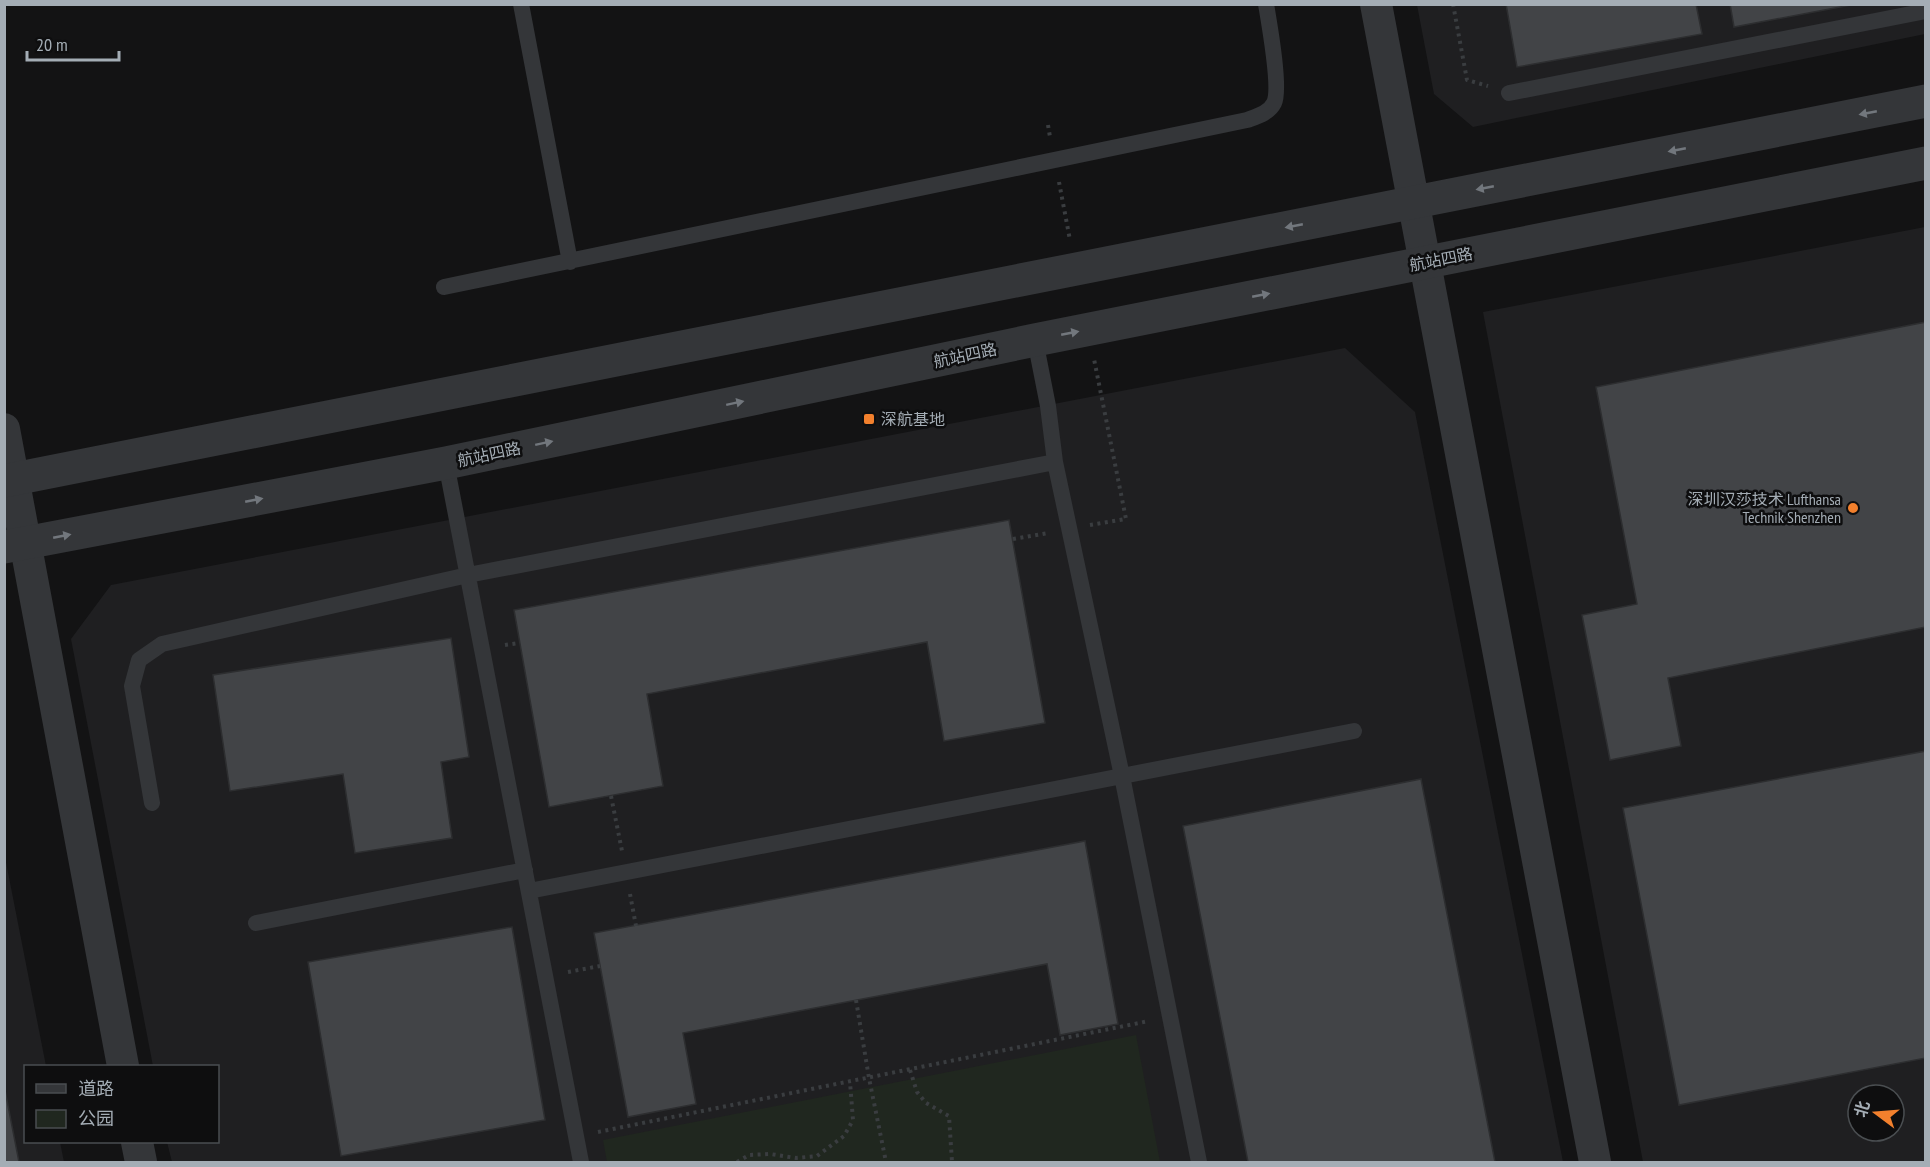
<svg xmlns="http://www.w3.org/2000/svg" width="1930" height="1167" font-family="'PT Sans Narrow','Noto Sans SC',sans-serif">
	<rect width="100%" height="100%" fill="#131314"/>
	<path fill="#1f1f21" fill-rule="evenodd" d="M 1417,5 L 1925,5 L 1925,34 L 1473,127 L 1434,94 Z
		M 1925,227 L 1925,1162 L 1643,1162 L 1483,312 ZM 1858,1095 L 1894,1095 L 1894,1131 L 1858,1131 Z
		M 1345,348 L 1415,412 L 1563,1162 L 172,1162 L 167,1142 L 218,1142 L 218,1066 L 153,1066 L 71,639 L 111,585 Z
		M 4,852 L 46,1066 L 26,1066 L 26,1142 L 60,1142 L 64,1162 L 5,1162 Z"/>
	<path fill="#20271f" d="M 1136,1035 L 1160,1162 L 607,1162 L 603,1140 Z"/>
	<path fill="#424447" stroke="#2d2e30" stroke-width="1.5" d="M 1506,4 L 1696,4 L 1702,34 L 1517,67 Z
		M 1730,4 L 1856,4 L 1734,27 Z
		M 1926,322 L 1926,627 L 1668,678 L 1681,746 L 1610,760 L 1582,615 L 1637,604 L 1596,387 Z
		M 1009,520 L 1045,723 L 944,741 L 927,642 L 647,694 L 663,786 L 549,807 L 514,610 Z
		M 451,638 L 469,757 L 441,762 L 452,838 L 355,853 L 343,774 L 230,791 L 213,675 Z
		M 1926,751 L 1926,1058 L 1679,1105 L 1623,808 Z
		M 1421,779 L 1495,1162 L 1248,1162 L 1183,826 Z
		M 1085,841 L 1118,1024 L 1060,1035 L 1047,964 L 683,1033 L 696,1104 L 628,1117 L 594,933 Z
		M 512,927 L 545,1120 L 341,1156 L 308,962 Z
		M 4,1085 L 19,1162 L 4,1162 Z"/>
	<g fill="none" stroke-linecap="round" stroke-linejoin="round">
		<path stroke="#3a3d40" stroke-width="4" stroke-dasharray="3 4.5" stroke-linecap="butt" d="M 1453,4 L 1467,80 L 1488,86
			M 1048,125 L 1050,137
			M 1059,182 L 1070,240
			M 1090,525 L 1126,519 L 1094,359
			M 1013,539 L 1048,533
			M 505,645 L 519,643
			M 611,796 L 622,851
			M 630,894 L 636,926
			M 568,972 L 600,966
			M 856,1000 L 869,1078 L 886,1162
			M 910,1070 L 917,1092 L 926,1103 L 949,1116 L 952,1162
			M 598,1132 L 1149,1021
			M 737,1162 L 749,1155 L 770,1154 L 796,1158 L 817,1156 L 844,1136 L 853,1120 L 850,1082"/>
		<path stroke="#343639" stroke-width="16" d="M 521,4 L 570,262
			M 1509,93 L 1926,11
			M 444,287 L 1247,120 C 1258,116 1269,113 1274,103 C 1281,89 1269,22 1266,4
			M 1035,340 L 1048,406 L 1055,462 L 1122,776 L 1199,1162
			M 446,463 L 581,1162
			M 152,803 L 132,686 L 139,660 L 162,644 L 468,575 L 1055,462
			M 529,891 L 1354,731
			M 256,923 L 525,870"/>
		<path stroke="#343639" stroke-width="32" d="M 1376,4 L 1595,1162
			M 4,429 L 123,1066
			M 137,1142 L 141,1162"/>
		<path stroke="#343639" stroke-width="33" d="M 4,481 L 1926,101
			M 4,547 L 446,463 L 1035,340 L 1926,163"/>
	</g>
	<defs><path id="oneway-solid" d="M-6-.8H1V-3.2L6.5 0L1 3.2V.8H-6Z" transform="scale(1.5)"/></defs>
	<g fill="#72777d">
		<use href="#oneway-solid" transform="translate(1868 113) rotate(169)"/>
		<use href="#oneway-solid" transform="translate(1677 150) rotate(169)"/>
		<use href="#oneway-solid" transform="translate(1485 188) rotate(169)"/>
		<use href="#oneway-solid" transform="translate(1294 226) rotate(169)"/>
		<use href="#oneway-solid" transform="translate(1261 295) rotate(-11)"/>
		<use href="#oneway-solid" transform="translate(1070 333) rotate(-11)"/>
		<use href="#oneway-solid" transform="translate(735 403) rotate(-12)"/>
		<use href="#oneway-solid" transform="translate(544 443) rotate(-12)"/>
		<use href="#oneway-solid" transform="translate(254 500) rotate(-11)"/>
		<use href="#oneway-solid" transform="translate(62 536) rotate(-11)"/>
	</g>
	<g fill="#f2802d" stroke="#0e0e0f" stroke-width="2">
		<rect x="863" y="413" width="12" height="12" rx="3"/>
		<circle cx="1853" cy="508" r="6"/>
	</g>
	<g text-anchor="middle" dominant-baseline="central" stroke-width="5" stroke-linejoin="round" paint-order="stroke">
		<g font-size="16" fill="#a4adb5" stroke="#0e0e0f">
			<text transform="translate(1441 259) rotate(-11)">航站四路</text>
			<text transform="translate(965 355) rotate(-12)">航站四路</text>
			<text transform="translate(489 454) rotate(-12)">航站四路</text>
		</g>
		<g font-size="16" fill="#a4adb5" stroke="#0e0e0f" text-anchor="start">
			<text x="881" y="419">深航基地</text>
			<text x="1841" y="499" text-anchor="end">深圳汉莎技术 Lufthansa<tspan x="1841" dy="18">Technik Shenzhen</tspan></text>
		</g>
	</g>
	<rect width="1930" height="1167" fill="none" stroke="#a4adb5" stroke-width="12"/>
	<rect x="24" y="1065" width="195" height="78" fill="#0e0e0f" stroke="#4a4e51" stroke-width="1.5"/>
	<rect x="36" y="1084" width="30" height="9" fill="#343639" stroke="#4a4e51" stroke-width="1.5"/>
	<text x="78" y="1095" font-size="18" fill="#a4adb5">道路</text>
	<rect x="36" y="1110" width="30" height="18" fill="#20271f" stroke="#4a4e51" stroke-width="1.5"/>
	<text x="78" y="1125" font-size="18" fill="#a4adb5">公园</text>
	<g transform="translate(1876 1113) rotate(286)"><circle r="28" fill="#0e0e0f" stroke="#4a4e51" stroke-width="1.5"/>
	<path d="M0-4.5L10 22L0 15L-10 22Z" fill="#f2802d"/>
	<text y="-9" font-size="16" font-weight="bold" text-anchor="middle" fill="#a4adb5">北</text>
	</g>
	<path d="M27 51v9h92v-9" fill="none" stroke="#a4adb5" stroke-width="3"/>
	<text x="36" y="51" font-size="18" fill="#a4adb5" stroke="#0e0e0f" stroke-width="4.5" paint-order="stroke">20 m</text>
</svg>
